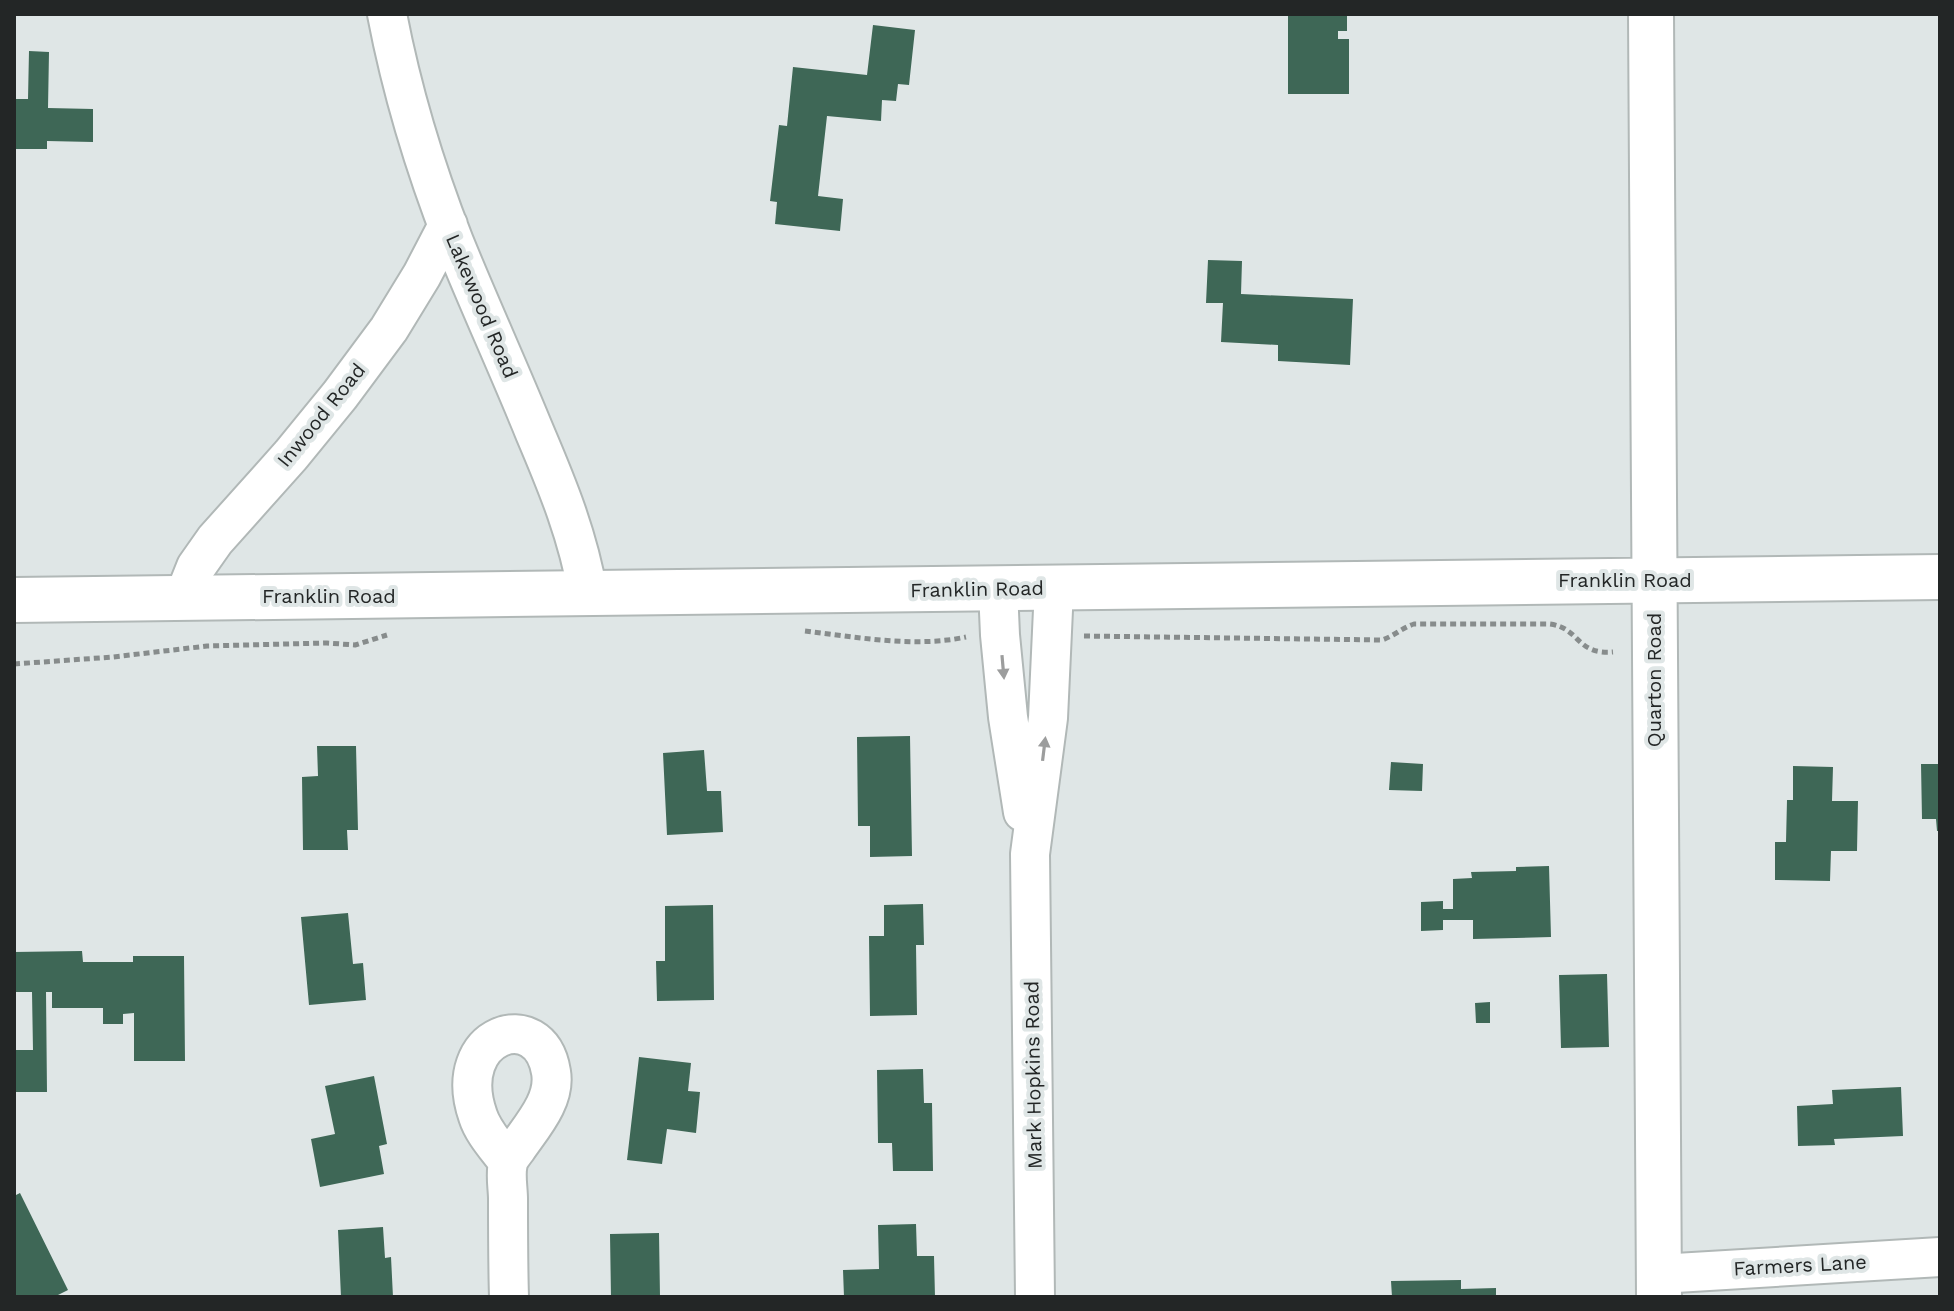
<svg xmlns="http://www.w3.org/2000/svg" width="1954" height="1311" font-family="'Work Sans',sans-serif">
	<rect width="100%" height="100%" fill="#dfe6e6"/>
	<path fill="#3e6756" d="M 1288,14 L 1347,14 L 1347,31 L 1338,31 L 1338,39 L 1349,39 L 1349,94 L 1288,94 Z
		M 873,25 L 915,30 L 909,85 L 898,84 L 896,101 L 882,100 L 881,121 L 827,116 L 818,196 L 843,199 L 840,231 L 775,224 L 777,202 L 770,201 L 779,125 L 787,126 L 793,67 L 867,75 Z
		M 29,51 L 49,52 L 48,108 L 93,109 L 93,142 L 47,141 L 47,149 L 14,149 L 14,99 L 28,99 Z
		M 1208,260 L 1242,261 L 1241,294 L 1353,299 L 1350,365 L 1278,361 L 1278,345 L 1221,342 L 1223,303 L 1206,303 Z
		M 910,736 L 912,856 L 870,857 L 870,826 L 858,826 L 857,737 Z
		M 317,746 L 356,746 L 358,830 L 347,830 L 348,850 L 303,850 L 302,777 L 318,776 Z
		M 704,750 L 707,791 L 721,791 L 723,832 L 667,835 L 663,753 Z
		M 1391,762 L 1423,764 L 1422,791 L 1389,790 Z
		M 1921,764 L 1940,764 L 1940,831 L 1937,831 L 1936,819 L 1922,819 Z
		M 1793,766 L 1833,767 L 1832,801 L 1858,801 L 1857,851 L 1831,851 L 1830,881 L 1775,880 L 1775,842 L 1786,842 L 1787,800 L 1793,800 Z
		M 1549,866 L 1551,937 L 1473,939 L 1473,920 L 1443,920 L 1443,930 L 1421,931 L 1421,902 L 1443,901 L 1443,909 L 1453,909 L 1453,879 L 1472,878 L 1471,872 L 1516,871 L 1516,867 Z
		M 923,904 L 924,945 L 916,945 L 917,1015 L 870,1016 L 869,936 L 884,936 L 884,905 Z
		M 713,905 L 714,1000 L 657,1001 L 656,961 L 665,961 L 665,906 Z
		M 348,913 L 353,964 L 363,963 L 366,1000 L 309,1005 L 301,917 Z
		M 82,951 L 83,962 L 133,962 L 133,956 L 184,956 L 185,1061 L 134,1061 L 134,1013 L 123,1014 L 123,1024 L 103,1024 L 103,1008 L 52,1008 L 52,992 L 46,992 L 47,1092 L 14,1092 L 14,1050 L 33,1050 L 32,992 L 14,992 L 14,952 Z
		M 1607,974 L 1609,1047 L 1561,1048 L 1559,975 Z
		M 1490,1002 L 1490,1023 L 1476,1023 L 1475,1003 Z
		M 639,1057 L 691,1063 L 688,1091 L 700,1092 L 696,1133 L 667,1129 L 662,1164 L 627,1160 Z
		M 923,1069 L 924,1103 L 932,1103 L 933,1171 L 893,1171 L 892,1143 L 878,1143 L 877,1070 Z
		M 374,1076 L 387,1144 L 379,1146 L 384,1174 L 320,1187 L 311,1139 L 335,1134 L 325,1086 Z
		M 1901,1087 L 1903,1136 L 1834,1139 L 1835,1145 L 1798,1146 L 1797,1106 L 1833,1104 L 1832,1090 Z
		M 20,1193 L 68,1290 L 54,1297 L 14,1297 L 14,1196 Z
		M 916,1224 L 917,1256 L 934,1256 L 935,1297 L 844,1297 L 843,1270 L 879,1269 L 878,1225 Z
		M 383,1227 L 385,1258 L 391,1257 L 393,1297 L 341,1297 L 338,1230 Z
		M 659,1233 L 660,1297 L 611,1297 L 610,1234 Z
		M 1461,1280 L 1461,1289 L 1496,1288 L 1496,1297 L 1392,1297 L 1391,1281 Z"/>
	<g fill="none" stroke-linecap="round" stroke-linejoin="round">
		<g stroke="#b1b8b7" stroke-width="42">
			<path id="minor" d="M 387,14 C 402,92 425,168 454,242 C 480,306 509,369 535,433 C 558,487 578,536 588,594
				M 998,589 L 1000,635 L 1008,717 L 1023,812
				M 184,597 L 196,567 L 215,540 L 291,455 L 340,395 L 389,329 L 422,275 L 448,225
				M 508,1162 C 497,1147 483,1132 478,1116 C 449,1033 540,1004 551,1072 C 556,1100 532,1126 517,1148 C 514,1152 509,1158 508,1163 C 505,1174 508,1188 508,1199 C 508,1232 508,1264 509,1297
				M 1659,1274 L 1940,1257
				M 1035,1297 L 1030,854 L 1048,718 L 1054,588"/>
		</g>
		<g stroke="#b1b8b7" stroke-width="48">
			<path id="tertiary" d="M 1651,14 L 1659,1297
				M 14,600 L 1940,577"/>
		</g>
		<path stroke="#878c8c" stroke-width="5" stroke-dasharray="6 4" stroke-linecap="butt" d="M 805,631 C 857,637 914,648 966,637
			M 1084,636 L 1382,640 C 1394,636 1402,628 1414,624 L 1550,624 C 1580,628 1576,655 1613,652
			M 14,664 L 113,657 L 207,646 L 327,643 L 355,645 L 387,635"/>
		<use href="#minor" stroke="#fff" stroke-width="38"/>
		<use href="#tertiary" stroke="#fff" stroke-width="44"/>
	</g>
	<defs><path id="oneway-solid" d="M-6-.8H1V-3.2L6.5 0L1 3.2V.8H-6Z" transform="scale(2)"/></defs>
	<g fill="#9c9d9d">
		<use href="#oneway-solid" transform="translate(1003 667) rotate(85)"/>
		<use href="#oneway-solid" transform="translate(1044 749) rotate(-83)"/>
	</g>
	<g text-anchor="middle" dominant-baseline="central" stroke-width="8" stroke-linejoin="round" paint-order="stroke">
		<g font-size="20" fill="#232626" stroke="#dfe6e6">
			<text transform="translate(482 306) rotate(67)">Lakewood Road</text>
			<text transform="translate(321 415) rotate(-51)">Inwood Road</text>
			<text x="1625" y="580">Franklin Road</text>
			<text transform="translate(977 589) rotate(-1)">Franklin Road</text>
			<text x="329" y="596">Franklin Road</text>
			<text transform="translate(1654 680) rotate(-90)">Quarton Road</text>
			<text transform="translate(1033 1075) rotate(-91)">Mark Hopkins Road</text>
			<text transform="translate(1800 1265) rotate(-3)">Farmers Lane</text>
		</g>
	</g>
	<rect width="1954" height="1311" fill="none" stroke="#232626" stroke-width="32"/>
</svg>
